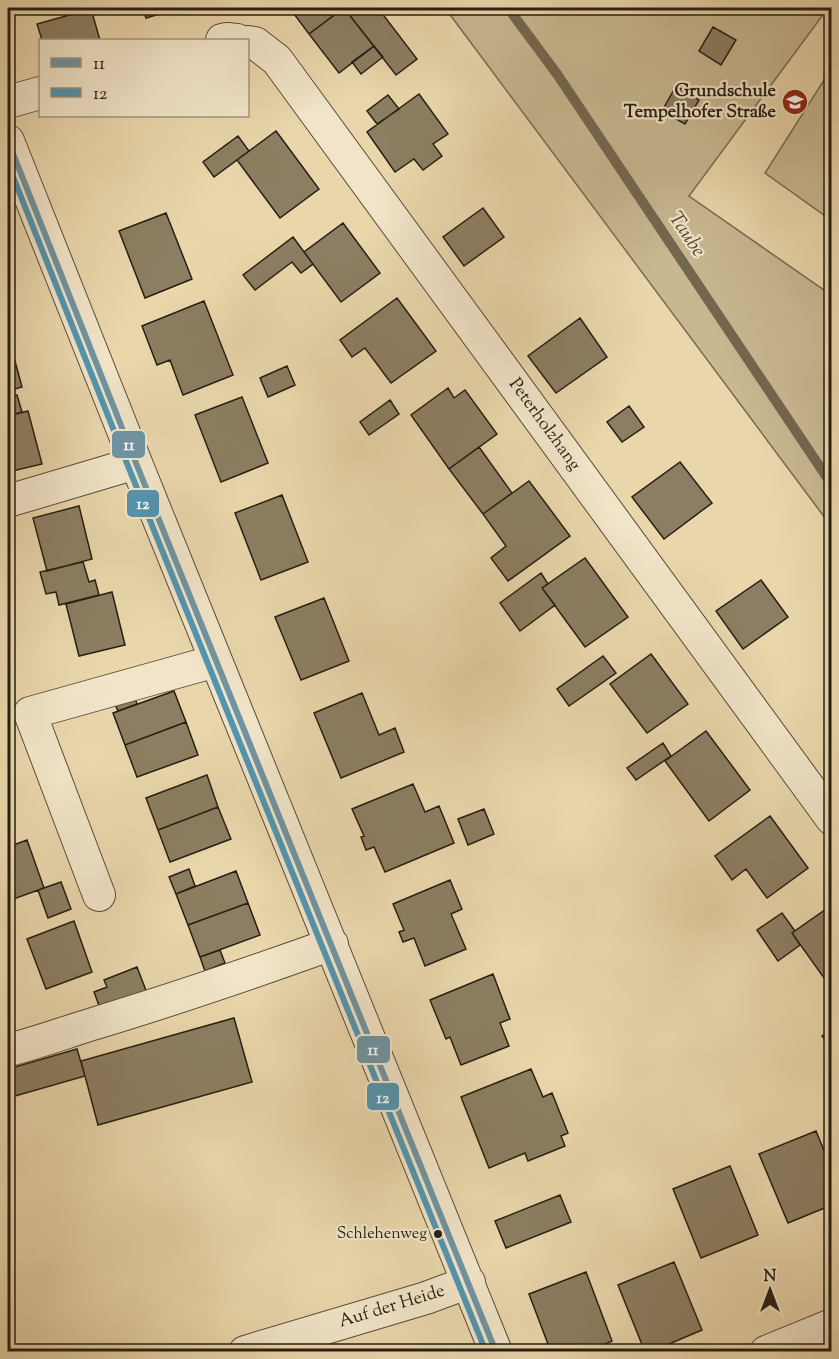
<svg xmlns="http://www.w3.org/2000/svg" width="839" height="1359" font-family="'Sorts Mill Goudy',serif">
	<rect width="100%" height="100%" fill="#e9d6ab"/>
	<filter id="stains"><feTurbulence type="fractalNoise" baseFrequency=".00333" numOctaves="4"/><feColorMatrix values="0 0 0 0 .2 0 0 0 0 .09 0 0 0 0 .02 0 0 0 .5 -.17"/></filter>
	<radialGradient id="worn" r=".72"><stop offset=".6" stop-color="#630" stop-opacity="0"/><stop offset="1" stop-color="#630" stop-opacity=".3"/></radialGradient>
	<path fill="#c8b791" stroke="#786a52" stroke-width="1.5" d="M 445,8 L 828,8 L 689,196 L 831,295 L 831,526 Z
		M 831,69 L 831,220 L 765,173 Z"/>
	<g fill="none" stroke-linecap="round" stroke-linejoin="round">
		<path stroke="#74674f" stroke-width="10" d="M 508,8 L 557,74 L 832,485"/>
	</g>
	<path fill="#8c7e62" stroke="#271e13" stroke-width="1.5" d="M 142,8 L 176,8 L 176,9 L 146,18 Z
		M 302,8 L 334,8 L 338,12 L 309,34 L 294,14 Z
		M 344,8 L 378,8 L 417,59 L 396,75 Z
		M 344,8 L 374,46 L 339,73 L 309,34 Z
		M 91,9 L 100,40 L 42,40 L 37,24 Z
		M 713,27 L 736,40 L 721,65 L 699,51 Z
		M 374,46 L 383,57 L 361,74 L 352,62 Z
		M 676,86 L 699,100 L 685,124 L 662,111 Z
		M 419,94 L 448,134 L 433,144 L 442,156 L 423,170 L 414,159 L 395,172 L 367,132 Z
		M 388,95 L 399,109 L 377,124 L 367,111 Z
		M 276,131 L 319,189 L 280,218 L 237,160 Z
		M 238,136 L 249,151 L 214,177 L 203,162 Z
		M 483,208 L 504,237 L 464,266 L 443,237 Z
		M 166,213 L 192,279 L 145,298 L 119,231 Z
		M 343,223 L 380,273 L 341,302 L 304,252 Z
		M 293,237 L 313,264 L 301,273 L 292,262 L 255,290 L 243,275 Z
		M 397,298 L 436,351 L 391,383 L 365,348 L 352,357 L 340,340 Z
		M 204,301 L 233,375 L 183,395 L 170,360 L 157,365 L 142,326 Z
		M 580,318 L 607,357 L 556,393 L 528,356 Z
		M 8,335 L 22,387 L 8,391 Z
		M 287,366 L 295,385 L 268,397 L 260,378 Z
		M 448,388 L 454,398 L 465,390 L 497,434 L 449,469 L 411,415 Z
		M 17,395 L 22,412 L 8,416 L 8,398 Z
		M 242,397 L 268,463 L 221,482 L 195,415 Z
		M 390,400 L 399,414 L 369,435 L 360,422 Z
		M 629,406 L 644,427 L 622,442 L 607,422 Z
		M 28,411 L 42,464 L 8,472 L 8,416 Z
		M 479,447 L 512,493 L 483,514 L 449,469 Z
		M 680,462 L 712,503 L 664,539 L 632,497 Z
		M 529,481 L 570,536 L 508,581 L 491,558 L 506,546 L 483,514 Z
		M 282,495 L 308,562 L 261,580 L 235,513 Z
		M 79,506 L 92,559 L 47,571 L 33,518 Z
		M 585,558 L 628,617 L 585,647 L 542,588 Z
		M 83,562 L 89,582 L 95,580 L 99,595 L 59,605 L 56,592 L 46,594 L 40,572 Z
		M 541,573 L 548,584 L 542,588 L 555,605 L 520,631 L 500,603 Z
		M 761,580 L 788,617 L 743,649 L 716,611 Z
		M 112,592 L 125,645 L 79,656 L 66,604 Z
		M 324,598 L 349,661 L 301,680 L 275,617 Z
		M 651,654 L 688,704 L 647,733 L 610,684 Z
		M 603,656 L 616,673 L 569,706 L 557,689 Z
		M 131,687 L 137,704 L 118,711 L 111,695 Z
		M 174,691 L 186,722 L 125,745 L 113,713 Z
		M 362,693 L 379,735 L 395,728 L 404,752 L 341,778 L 314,713 Z
		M 186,722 L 198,755 L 137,777 L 125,745 Z
		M 706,731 L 750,790 L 709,821 L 665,761 Z
		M 663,743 L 671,756 L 636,780 L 627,768 Z
		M 207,775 L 218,807 L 158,830 L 146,798 Z
		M 413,784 L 425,812 L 439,806 L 454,843 L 385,872 L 374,847 L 366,850 L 361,837 L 364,836 L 352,809 Z
		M 218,807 L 231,839 L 170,862 L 158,830 Z
		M 484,809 L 494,834 L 468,845 L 458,819 Z
		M 770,816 L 808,868 L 767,898 L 746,869 L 732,880 L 715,856 Z
		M 27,840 L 44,888 L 8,901 L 8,847 Z
		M 189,869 L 195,886 L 176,894 L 169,877 Z
		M 236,871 L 248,903 L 188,925 L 176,894 Z
		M 450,880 L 462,909 L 451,914 L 466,949 L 425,966 L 414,938 L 403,942 L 399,932 L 404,930 L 393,904 Z
		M 61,882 L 71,909 L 48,918 L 38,890 Z
		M 248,903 L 260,935 L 200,957 L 188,925 Z
		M 832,905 L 832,983 L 829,985 L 792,933 Z
		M 782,913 L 795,931 L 792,933 L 800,945 L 778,961 L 757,930 Z
		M 74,921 L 92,972 L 46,989 L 27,939 Z
		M 220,950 L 225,963 L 205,971 L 200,957 Z
		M 137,967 L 147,993 L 101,1011 L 94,992 L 107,987 L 104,980 Z
		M 493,974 L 510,1019 L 500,1023 L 509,1046 L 461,1065 L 450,1037 L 446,1039 L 430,1000 Z
		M 234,1018 L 252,1082 L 98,1125 L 81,1061 Z
		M 832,1030 L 832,1049 L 822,1036 Z
		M 77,1049 L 85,1076 L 8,1098 L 8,1069 Z
		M 531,1069 L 543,1097 L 552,1093 L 568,1133 L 561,1136 L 565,1146 L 528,1161 L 525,1153 L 489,1168 L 461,1097 Z
		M 816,1131 L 832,1170 L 832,1205 L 788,1223 L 759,1154 Z
		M 730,1166 L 758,1235 L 701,1258 L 673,1189 Z
		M 560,1195 L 571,1222 L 506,1248 L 495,1221 Z
		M 8,1217 L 13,1237 L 8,1238 Z
		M 674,1262 L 702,1330 L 650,1352 L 645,1352 L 618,1285 Z
		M 586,1272 L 612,1341 L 587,1352 L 551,1352 L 529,1294 Z"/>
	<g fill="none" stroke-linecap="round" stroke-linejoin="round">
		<g stroke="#584c39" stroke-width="34">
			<path id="minor" d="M 222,40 L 227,39 L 237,40
				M 248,42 L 255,43 L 277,60 L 832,819
				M 8,102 L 40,93
				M 8,141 L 136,463 L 496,1352
				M 8,501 L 136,463
				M 99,895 L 30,713 L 216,661
				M 8,1050 C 37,1043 66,1032 96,1023 C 175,999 254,972 332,944
				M 245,1352 L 426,1298 L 469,1282
				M 766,1352 L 832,1325"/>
		</g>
		<use href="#minor" stroke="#f1e4c8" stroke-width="32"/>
		<g stroke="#f1e4c8" stroke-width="10">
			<path id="bus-1" d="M 8,141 L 136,463 L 496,1352"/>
		</g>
		<g stroke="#f1e4c8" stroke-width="10">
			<path id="bus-2" d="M 8,164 L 128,466 L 486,1352"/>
		</g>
		<use href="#bus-1" stroke="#6f94a3" stroke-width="6"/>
		<use href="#bus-2" stroke="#5295b1" stroke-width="6"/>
	</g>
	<defs>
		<g id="school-disc" transform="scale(1.35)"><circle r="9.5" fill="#8f2418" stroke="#f1e4c8"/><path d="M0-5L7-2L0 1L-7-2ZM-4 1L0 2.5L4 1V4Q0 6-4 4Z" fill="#fff"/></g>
	</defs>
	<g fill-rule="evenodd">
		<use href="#school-disc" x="795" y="102"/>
	</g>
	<circle fill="#271e13" stroke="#f1e4c8" stroke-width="2" cx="438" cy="1234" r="5"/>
	<g text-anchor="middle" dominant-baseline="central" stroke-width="4.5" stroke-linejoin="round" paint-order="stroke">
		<g font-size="16" fill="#271e13" stroke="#f1e4c8" text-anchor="end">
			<text x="427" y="1234">Schlehenweg</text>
		</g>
		<g font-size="18" font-weight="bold" fill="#271e13" stroke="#f1e4c8" text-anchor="end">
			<text x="776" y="92">Grundschule<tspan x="776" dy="21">Tempelhofer Straße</tspan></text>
		</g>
		<g font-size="18" fill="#271e13" stroke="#f1e4c8">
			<text transform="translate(544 425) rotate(54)">Peterholzhang</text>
			<text transform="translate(392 1307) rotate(-17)">Auf der Heide</text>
		</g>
		<g font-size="20" font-style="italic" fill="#544836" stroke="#f1e4c8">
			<text transform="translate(686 235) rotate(56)">Taube</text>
		</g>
	</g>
	<g stroke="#f1e4c8" stroke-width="2">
		<rect x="111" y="430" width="35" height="29" rx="6" fill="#6f94a3"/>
		<rect x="126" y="489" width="34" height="29" rx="6" fill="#5295b1"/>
		<rect x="356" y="1035" width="35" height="29" rx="6" fill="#6f94a3"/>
		<rect x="366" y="1082" width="34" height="29" rx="6" fill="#5295b1"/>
	</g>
	<g font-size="16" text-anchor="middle" font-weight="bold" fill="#fff">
		<text x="129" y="450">11</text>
		<text x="143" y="509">12</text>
		<text x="373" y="1055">11</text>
		<text x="383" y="1103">12</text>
	</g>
	<rect width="839" height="1359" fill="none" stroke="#e9d6ab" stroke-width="30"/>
	<rect x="9" y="9" width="821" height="1341" fill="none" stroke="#271e13" stroke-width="3"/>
	<rect x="15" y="15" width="809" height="1329" fill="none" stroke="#271e13" stroke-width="1.5"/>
	<rect x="39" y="39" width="210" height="78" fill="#f1e4c8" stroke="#a09580" stroke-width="1.5"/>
	<rect x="51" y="58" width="30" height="9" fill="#6f94a3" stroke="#a09580" stroke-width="1.5"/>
	<text x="93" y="69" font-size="18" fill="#271e13">11</text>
	<rect x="51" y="88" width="30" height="9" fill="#5295b1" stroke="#a09580" stroke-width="1.5"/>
	<text x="93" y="99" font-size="18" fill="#271e13">12</text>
	<g transform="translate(770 1290)" stroke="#f1e4c8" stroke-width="4.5" paint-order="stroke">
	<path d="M0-4.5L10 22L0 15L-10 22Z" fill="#271e13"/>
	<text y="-9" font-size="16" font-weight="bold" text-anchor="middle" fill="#271e13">N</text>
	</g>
	<rect width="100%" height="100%" filter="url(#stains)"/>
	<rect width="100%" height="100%" fill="url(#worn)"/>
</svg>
